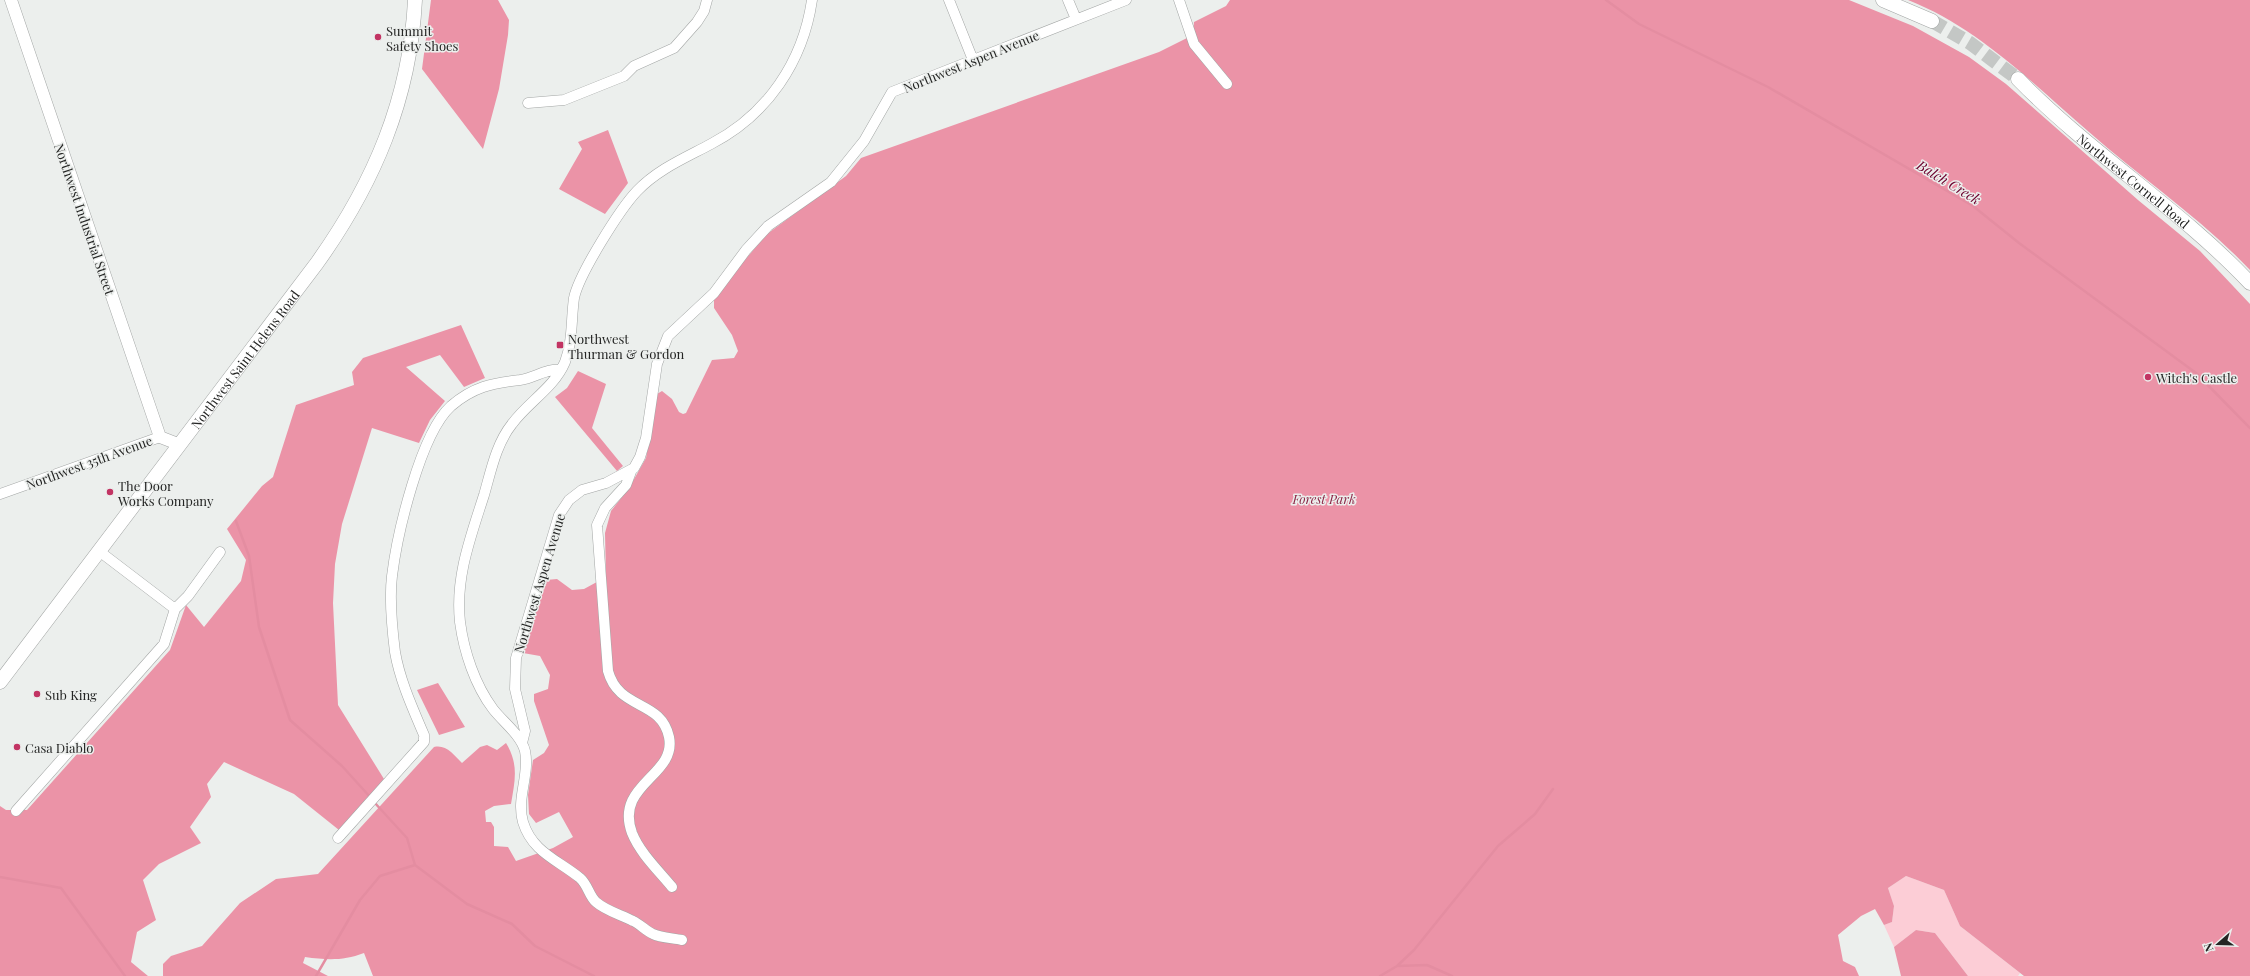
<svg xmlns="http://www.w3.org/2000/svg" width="2250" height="976" font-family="'Playfair Display',serif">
	<rect width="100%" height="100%" fill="#ecefed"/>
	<path fill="#fccdd6" d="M 1906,876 L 1944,890 L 1960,926 L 2020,973 L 2018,976 L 1968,976 L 1935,933 L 1916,930 L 1894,947 L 1884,925 L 1892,922 L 1894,906 L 1888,888 Z"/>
	<path fill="#eb93a7" d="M 431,0 L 498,0 L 509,20 L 508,35 L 499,89 L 483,149 L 422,69 Z
		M 1230,0 L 1849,0 L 1913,26 L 1969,57 L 2006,84 L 2138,200 L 2200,251 L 2250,304 L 2250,976 L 2024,976 L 1960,926 L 1944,890 L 1906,876 L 1888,888 L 1894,906 L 1892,922 L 1884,925 L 1875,909 L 1861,916 L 1838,935 L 1843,961 L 1855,967 L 1859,976 L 373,976 L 364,953 C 343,961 327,960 305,957 L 303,963 L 328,976 L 163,976 L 163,964 L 171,956 L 202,946 L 240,903 L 276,879 L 318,874 L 434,747 C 446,744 454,755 462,763 L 480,747 L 487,745 L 497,750 L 506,743 C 519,764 515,781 511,804 L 494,806 L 485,811 L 486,822 L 491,822 L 494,827 L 494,846 L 508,847 L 516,861 L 553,848 L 573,837 L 559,812 L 536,823 L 529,814 L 528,795 L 533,760 L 544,753 L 549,745 L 534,701 L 534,694 L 548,689 L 550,675 L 540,656 L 523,653 L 546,580 L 557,579 L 572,590 L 584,589 L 606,577 L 605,533 L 611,511 L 629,488 L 646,458 L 657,394 L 662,391 L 672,399 L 679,412 L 683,414 L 686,413 L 712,360 L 734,358 L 738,351 L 732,335 L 714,308 L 714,296 L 767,234 L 846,176 L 861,158 L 1159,52 L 1193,35 L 1194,22 L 1226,6 Z
		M 1908,0 L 2250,0 L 2250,270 C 2201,218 2142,179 2089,132 C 2032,83 1979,28 1908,0 Z
		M 608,130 L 628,183 L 605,214 L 559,189 L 582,149 L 578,142 Z
		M 461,325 L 485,378 L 464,387 L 440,355 L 406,367 L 445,401 L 430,420 L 419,443 L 372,428 L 342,524 L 335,564 L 333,603 L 338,705 L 384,779 L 339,830 L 294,794 L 224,762 L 207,784 L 211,797 L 190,827 L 201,843 L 159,864 L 143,880 L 156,920 L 137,932 L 131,962 L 148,976 L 0,976 L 0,806 L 6,810 L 27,810 L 170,650 L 186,605 L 204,627 L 241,581 L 246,560 L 227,529 L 262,486 L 273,477 L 296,405 L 354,385 L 352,372 L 363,358 Z
		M 578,371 L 606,384 L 592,428 L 623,466 L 617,471 L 555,397 L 567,388 Z
		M 438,683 L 465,727 L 439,735 L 417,690 Z
		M 1916,930 L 1935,933 L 1968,976 L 1901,976 L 1894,947 Z"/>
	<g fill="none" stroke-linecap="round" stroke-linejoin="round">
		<path stroke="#e48da1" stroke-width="2.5" d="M 1606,0 L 1639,24 L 1768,87 L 1973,206 L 2019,243 L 2196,373 L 2250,428
			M 236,521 L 249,556 L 259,627 L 290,720 L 342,766 L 371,798
			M 374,802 L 407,838 L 415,865 L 467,904 L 512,924 L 535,946 L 594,976
			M 0,877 L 61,888 L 125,976
			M 1397,966 L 1427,965 L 1452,976
			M 316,976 L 360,900 L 380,876 L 415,865
			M 1380,976 L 1397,966 L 1414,950 L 1498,846 L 1535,814 L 1553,789"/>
		<path stroke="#c4c7c5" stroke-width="14" stroke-dasharray="14 7" stroke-linecap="butt" d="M 1932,21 L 1970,43 L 2018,79"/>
		<g stroke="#a3a6a5" stroke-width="11">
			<path id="minor" d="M 949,0 L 973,60
				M 1068,0 L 1076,19
				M 1179,0 L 1194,44 L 1227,84
				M 528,103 L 564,100 L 624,76 L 634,66 L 674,48 L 697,22 L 704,11 L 707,0
				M 632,469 L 626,485 L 605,508 L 597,525 L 608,671 C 619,711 661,699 669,737 C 677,776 614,784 632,833 C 640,853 658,870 672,887
				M 0,494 L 160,437
				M 99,551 L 175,609
				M 522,743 L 525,731 L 515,689 L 516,658 L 559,515 L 569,500 L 582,490 L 606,483 L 634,468 L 640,457 L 646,438 L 657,364 L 668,336 L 714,293 L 746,250 L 768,226 L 831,182 L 864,141 L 892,92 L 1126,0
				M 16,811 L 164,644 L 175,609 L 188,596 L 220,552
				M 338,838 L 424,742 L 424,735 C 413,709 400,681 395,652 C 392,628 389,600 392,576 C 397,535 420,434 451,406 C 473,387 492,383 520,380 C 535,378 546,368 561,370
				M 682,940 C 673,938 661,938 653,934 C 646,931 640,924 633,921 C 622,915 606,911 596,902 C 589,896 588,885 580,878 C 558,860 532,852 523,822 C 516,798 530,775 525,751 C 521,735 503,722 493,709 C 475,685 464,652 460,622 C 455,577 471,536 484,495 C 491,471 496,444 512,424 C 528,402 554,388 565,362 C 573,341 571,319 574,298 C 579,274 620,209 637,191 C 658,169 685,158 711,144 C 767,115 803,62 812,0"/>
		</g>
		<g stroke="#a3a6a5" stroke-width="13">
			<path id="tertiary" d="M 11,0 L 160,437 L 178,444"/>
		</g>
		<g stroke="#a3a6a5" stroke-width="15">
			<g id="secondary">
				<path d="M 1883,0 L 1932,21"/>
				<path id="s1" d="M 2018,79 C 2090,153 2179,208 2250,283"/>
				<path id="s2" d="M 0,682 L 317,263 C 374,183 410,99 415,0"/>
			</g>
		</g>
		<use href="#minor" stroke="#fff" stroke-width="10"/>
		<use href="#tertiary" stroke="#fff" stroke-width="12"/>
		<use href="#secondary" stroke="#fff" stroke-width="14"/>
	</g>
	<g fill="#c23463" stroke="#ecefed" stroke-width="1.5">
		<circle cx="378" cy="37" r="4"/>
		<rect x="556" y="341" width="8" height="8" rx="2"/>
		<circle cx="2148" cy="377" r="4"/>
		<circle cx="110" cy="492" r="4"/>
		<circle cx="37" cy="694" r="4"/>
		<circle cx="17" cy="747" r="4"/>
	</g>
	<g text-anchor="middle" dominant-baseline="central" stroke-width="3" stroke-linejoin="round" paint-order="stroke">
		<g font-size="13" fill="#242524" stroke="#ecefed" text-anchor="start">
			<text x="386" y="30">Summit<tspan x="386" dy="15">Safety Shoes</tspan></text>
			<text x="568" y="338">Northwest<tspan x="568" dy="15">Thurman &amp; Gordon</tspan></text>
			<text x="2156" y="377">Witch's Castle</text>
			<text x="118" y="485">The Door<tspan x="118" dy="15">Works Company</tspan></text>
			<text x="45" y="694">Sub King</text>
			<text x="25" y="747">Casa Diablo</text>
		</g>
		<g font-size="13" fill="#242524" stroke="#ecefed">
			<text transform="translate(971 61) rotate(-22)">Northwest Aspen Avenue</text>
			<text stroke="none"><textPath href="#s1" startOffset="154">Northwest Cornell Road</textPath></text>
			<text transform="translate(85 219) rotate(71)">Northwest Industrial Street</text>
			<text stroke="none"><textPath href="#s2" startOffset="405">Northwest Saint Helens Road</textPath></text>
			<text transform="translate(89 462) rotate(-20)">Northwest 35th Avenue</text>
			<text transform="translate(539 583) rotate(-73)">Northwest Aspen Avenue</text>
		</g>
		<g font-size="13" font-style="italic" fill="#8c2747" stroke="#ecefed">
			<text x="1324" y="498">Forest Park</text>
		</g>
		<g font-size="14" font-style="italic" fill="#6c002e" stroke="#ecefed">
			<text transform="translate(1949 182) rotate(31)">Balch Creek</text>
		</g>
	</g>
	<g transform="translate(2218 944) rotate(250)" stroke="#ecefed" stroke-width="3" paint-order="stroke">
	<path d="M0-3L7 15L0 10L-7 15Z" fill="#242524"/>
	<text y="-6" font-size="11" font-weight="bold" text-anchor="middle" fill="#242524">N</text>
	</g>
</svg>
